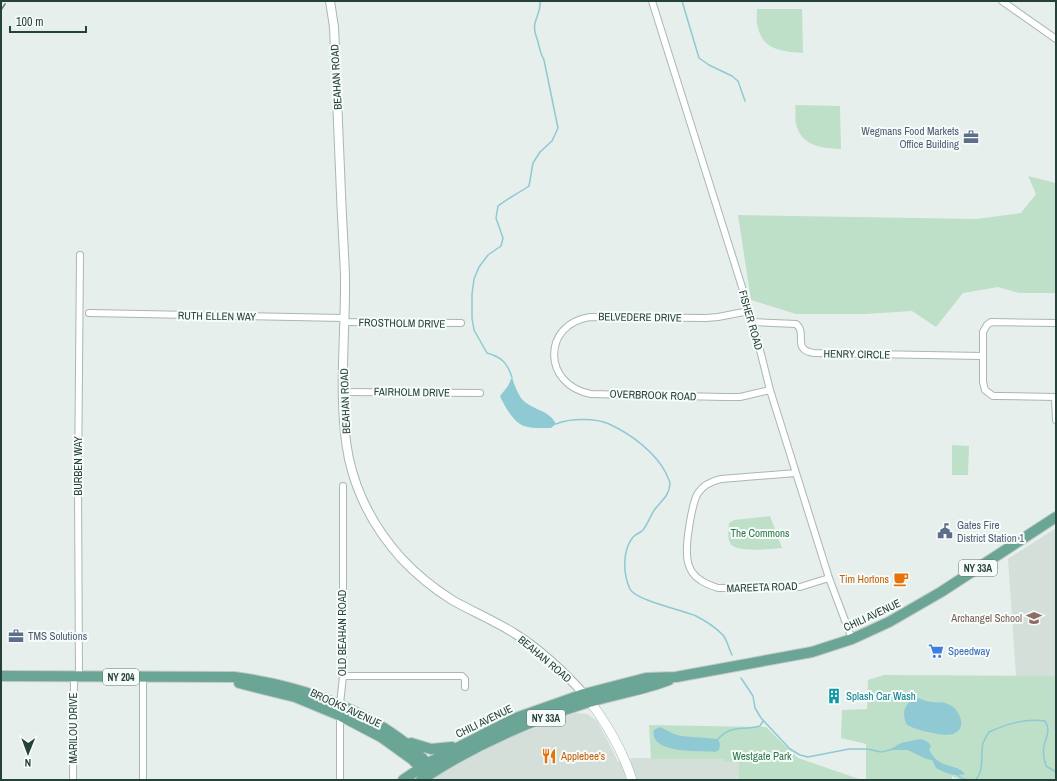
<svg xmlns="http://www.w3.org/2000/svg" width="1057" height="781" font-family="'Archivo Narrow',sans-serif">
	<rect width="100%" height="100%" fill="#e6efeb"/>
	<path fill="#d4dfda" d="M 1056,528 L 1056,676 L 1016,676 L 1008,559 Z
		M 575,713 L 587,714 L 597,721 L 607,739 L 618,762 L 634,758 L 724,759 L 725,761 L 739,763 L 739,780 L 431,780 L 460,763 L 501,741 Z"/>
	<path fill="#bfe0c8" d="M 757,9 L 802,9 L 803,53 C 783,51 764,51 758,28 C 756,22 757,15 757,9 Z
		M 795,105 L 840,106 L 841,149 C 822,148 802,147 796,124 C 795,119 796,111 795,105 Z
		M 1028,176 L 1056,183 L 1056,293 L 1019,293 L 998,287 L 963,293 L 936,327 L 912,311 L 866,314 L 796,314 L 751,300 L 738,215 L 976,219 L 1021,213 L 1036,194 Z
		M 952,445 L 969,446 L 968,475 L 952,475 Z
		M 770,516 L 782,548 C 771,549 734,553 730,543 C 727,537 729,529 729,523 L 734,520 Z
		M 884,675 L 1056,676 L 1056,780 L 961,780 L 952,776 L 952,780 L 866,780 L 866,744 L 841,738 L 842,710 L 867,709 L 868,680 Z
		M 649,725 L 766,727 L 798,758 L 862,780 L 739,780 L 739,763 L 724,761 L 724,759 L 651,759 Z"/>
	<path fill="#8ec9d4" d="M 512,377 C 514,384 517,392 521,398 C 530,410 549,409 556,424 L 551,428 C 542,428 528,429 520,424 C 511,418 504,405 500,396 L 508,386 Z
		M 917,698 C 922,699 927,702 932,702 C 938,703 943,701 950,705 C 960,710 968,729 953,734 C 944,737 916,730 907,725 C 901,714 904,702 917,698 Z
		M 660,727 L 674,734 L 681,736 L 718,739 L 720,744 L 719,750 L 715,752 C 702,751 648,754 654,730 Z
		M 920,739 C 925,740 930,742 931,747 L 929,749 C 939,771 956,762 965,774 C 953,777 946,773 936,768 L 932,760 L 926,759 L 908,750 L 894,750 L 891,749 L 901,743 Z"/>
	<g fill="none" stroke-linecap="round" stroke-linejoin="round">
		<path stroke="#8ec9d4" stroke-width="1.5" d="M 682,1 L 699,58 L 709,65 L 732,76 L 738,81 L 745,101
			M 512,377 C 507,363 502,357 487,353 L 474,330 L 472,318 L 472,294 L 474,279 L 479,267 L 488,255 L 501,246 L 503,238 L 496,218 L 498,206 C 508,198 519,193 529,186 L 533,163 L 540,152 L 552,141 L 558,128 L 544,60 C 540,53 540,50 538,42 C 536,34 533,32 535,23 C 537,15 541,10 540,1
			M 556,424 C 570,418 596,418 609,424 C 631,434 655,452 666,473 C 667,477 670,480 670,484 C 669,496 662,500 655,509 C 650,516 648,524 643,530 C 640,533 636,534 633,537 C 622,551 623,574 630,589 C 635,600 682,610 696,616 C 706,621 716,628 723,635 C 727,640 729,649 732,655
			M 741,678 L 753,696 L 755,708 L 761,718 L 790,749 L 800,755 L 808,757 L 849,749 L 867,749 L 881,752 L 894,749
			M 718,739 C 731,724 743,731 760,726 L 763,721
			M 956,774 L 963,779 L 971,780
			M 975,780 C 985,771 980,755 983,743 C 985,739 987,735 989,732 C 1007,724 1025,718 1045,721 C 1051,730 1046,737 1044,746 C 1042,753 1044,759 1046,766 L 1056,772"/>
		<g stroke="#a8b8b2" stroke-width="8">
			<path id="minor" d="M 652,1 L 753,322 L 770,390 L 829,578 L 852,639
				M 1002,1 L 1056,39
				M 749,311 L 718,317 L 706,318 L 590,317 C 542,324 542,385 591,394 L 724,397 L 740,397 L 770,390
				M 89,313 L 344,318
				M 344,322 L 461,323
				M 753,322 L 796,324 C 808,333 791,350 814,353 L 982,356
				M 1056,323 L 991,322 L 987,325 L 983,332 L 983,382 L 985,390 L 993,396 L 998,396 L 1056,397
				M 343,392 L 480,393
				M 1055,397 L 1056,420
				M 796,473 L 721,479 C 712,481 704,484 698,493 C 692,502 686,542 687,554 C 687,560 689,567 692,572 C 698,581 708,585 718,588 L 800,587 L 829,578
				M 343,676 L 462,676 L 465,679 L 465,687
				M 79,677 L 78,483 L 80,255
				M 73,780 L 74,677
				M 143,780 L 143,678
				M 340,780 L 340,704 L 343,676 L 343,486"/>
		</g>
		<g stroke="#a8b8b2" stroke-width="10">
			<path id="tertiary" d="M 330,1 L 334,27 C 336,83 339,138 341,194 C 342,221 344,249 345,276 C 346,335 337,401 349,459 C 357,495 376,530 401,558 C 416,574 433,588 452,600 C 473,612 496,621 517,635 C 542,651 564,672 584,694"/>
		</g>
		<g stroke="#a4bbb3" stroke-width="10">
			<path id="secondary" d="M 586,696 C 606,722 622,748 632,780"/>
		</g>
		<g stroke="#c2cac8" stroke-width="12">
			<path id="primary" d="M 1,676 L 234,677 C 288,684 338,699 384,728 C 404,741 420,753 434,772
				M 239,683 L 295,697 L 341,716 L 381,737 L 413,760 L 424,772
				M 411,743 L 431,749 L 452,747
				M 403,780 L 428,763 L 513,719 L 584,694 L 646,678 L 676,677 L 812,652 L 852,639 L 889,622 L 941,592 L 1056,517
				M 421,780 C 472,746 531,720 589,702 C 616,694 643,690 669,680"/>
		</g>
		<use href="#minor" stroke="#fff" stroke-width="6"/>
		<use href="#tertiary" stroke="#fff" stroke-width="8"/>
		<use href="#secondary" stroke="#fff" stroke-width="9"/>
		<use href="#primary" stroke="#6aa596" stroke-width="10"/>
		<path stroke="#5f7d75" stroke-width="1.5" stroke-dasharray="8 4" stroke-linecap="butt" d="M 1,10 L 7,1"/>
	</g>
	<defs>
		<g id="office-bare" transform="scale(1.2)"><path d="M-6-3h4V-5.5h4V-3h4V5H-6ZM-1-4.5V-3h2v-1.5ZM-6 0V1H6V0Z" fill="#5c6f8a" stroke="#f7fbf9" stroke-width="2.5" paint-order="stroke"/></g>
		<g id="civic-bare" transform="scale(1.2)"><path d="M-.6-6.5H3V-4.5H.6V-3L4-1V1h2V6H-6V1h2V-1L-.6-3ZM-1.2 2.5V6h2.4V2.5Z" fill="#5c6f8a" stroke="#f7fbf9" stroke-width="2.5" paint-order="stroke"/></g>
		<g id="cafe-bare" transform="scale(1.2)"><path d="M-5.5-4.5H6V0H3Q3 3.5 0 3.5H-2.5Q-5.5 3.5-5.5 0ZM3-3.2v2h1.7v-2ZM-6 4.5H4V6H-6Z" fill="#e8710a" stroke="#f7fbf9" stroke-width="2.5" paint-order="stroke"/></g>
		<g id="school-bare" transform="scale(1.2)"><path d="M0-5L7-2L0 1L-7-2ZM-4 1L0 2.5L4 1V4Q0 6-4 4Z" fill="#8d6e63" stroke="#f7fbf9" stroke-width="2.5" paint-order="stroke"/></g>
		<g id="supermarket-bare" transform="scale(1.2)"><path d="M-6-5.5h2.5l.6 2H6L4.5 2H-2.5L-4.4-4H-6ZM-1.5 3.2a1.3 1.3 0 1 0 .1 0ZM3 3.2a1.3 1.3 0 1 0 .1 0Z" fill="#3f7fe0" stroke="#f7fbf9" stroke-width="2.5" paint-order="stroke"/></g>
		<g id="building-bare" transform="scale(1.2)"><path d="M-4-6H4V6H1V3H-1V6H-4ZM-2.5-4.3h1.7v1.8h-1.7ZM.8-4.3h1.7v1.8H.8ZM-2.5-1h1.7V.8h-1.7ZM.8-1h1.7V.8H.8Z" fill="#0f9aa8" stroke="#f7fbf9" stroke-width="2.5" paint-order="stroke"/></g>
		<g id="restaurant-bare" transform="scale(1.2)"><path d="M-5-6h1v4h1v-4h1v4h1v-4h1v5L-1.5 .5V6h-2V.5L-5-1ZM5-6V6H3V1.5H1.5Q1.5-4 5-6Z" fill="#e8710a" stroke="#f7fbf9" stroke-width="2.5" paint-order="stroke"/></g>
	</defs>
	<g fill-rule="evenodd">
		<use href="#office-bare" x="971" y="137"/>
		<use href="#civic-bare" x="945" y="531"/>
		<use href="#cafe-bare" x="901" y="579"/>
		<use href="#school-bare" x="1034" y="618"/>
		<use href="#office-bare" x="16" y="636"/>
		<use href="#supermarket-bare" x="936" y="651"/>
		<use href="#building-bare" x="834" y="696"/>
		<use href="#restaurant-bare" x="549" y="756"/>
	</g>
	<g text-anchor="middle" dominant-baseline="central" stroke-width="4" stroke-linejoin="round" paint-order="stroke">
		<g fill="#f7fbf9" stroke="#637a73" stroke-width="1">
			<rect x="959" y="560" width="38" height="16" rx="3"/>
			<rect x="103" y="669" width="36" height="16" rx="3"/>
			<rect x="527" y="710" width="38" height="16" rx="3"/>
		</g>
		<g font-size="10" font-weight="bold" fill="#24423a">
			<text x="978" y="568">NY 33A</text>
			<text x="121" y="677">NY 204</text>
			<text x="546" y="718">NY 33A</text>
		</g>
		<g font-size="11" fill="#24423a" stroke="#f7fbf9">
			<text transform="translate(336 77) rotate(-93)">BEAHAN ROAD</text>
			<text transform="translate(217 316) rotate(1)">RUTH ELLEN WAY</text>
			<text transform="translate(640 317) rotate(1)">BELVEDERE DRIVE</text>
			<text transform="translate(751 320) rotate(74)">FISHER ROAD</text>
			<text transform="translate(402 323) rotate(1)">FROSTHOLM DRIVE</text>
			<text transform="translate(857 354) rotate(1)">HENRY CIRCLE</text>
			<text transform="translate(412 392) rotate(1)">FAIRHOLM DRIVE</text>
			<text transform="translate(653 395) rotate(2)">OVERBROOK ROAD</text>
			<text transform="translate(345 401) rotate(-92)">BEAHAN ROAD</text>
			<text transform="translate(78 466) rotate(-90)">BURBEN WAY</text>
			<text transform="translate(762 587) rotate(-2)">MAREETA ROAD</text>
			<text transform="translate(872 615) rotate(-25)">CHILI AVENUE</text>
			<text transform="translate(342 633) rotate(-90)">OLD BEAHAN ROAD</text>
			<text transform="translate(545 659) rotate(40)">BEAHAN ROAD</text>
			<text transform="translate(346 708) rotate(25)">BROOKS AVENUE</text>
			<text transform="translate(484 721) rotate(-26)">CHILI AVENUE</text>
			<text transform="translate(73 728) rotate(-90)">MARILOU DRIVE</text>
		</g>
		<g font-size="11" fill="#4e5e75" stroke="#f7fbf9" text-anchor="start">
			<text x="959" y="131" text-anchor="end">Wegmans Food Markets<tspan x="959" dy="13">Office Building</tspan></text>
			<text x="957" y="525">Gates Fire<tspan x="957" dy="13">District Station 1</tspan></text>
			<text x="28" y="636">TMS Solutions</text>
		</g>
		<g font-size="11" fill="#2d7a4b" stroke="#f7fbf9">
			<text x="760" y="533">The Commons</text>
			<text x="762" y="756">Westgate Park</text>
		</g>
		<g font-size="11" fill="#c56008" stroke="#f7fbf9" text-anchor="end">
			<text x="889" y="579">Tim Hortons</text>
			<text x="561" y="756" text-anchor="start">Applebee's</text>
		</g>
		<g font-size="11" fill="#785e54" stroke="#f7fbf9" text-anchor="end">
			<text x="1022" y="618">Archangel School</text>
		</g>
		<g font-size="11" fill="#366cbe" stroke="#f7fbf9" text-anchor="start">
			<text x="948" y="651">Speedway</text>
		</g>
		<g font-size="11" fill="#0d838f" stroke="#f7fbf9" text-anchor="start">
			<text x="846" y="696">Splash Car Wash</text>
		</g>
	</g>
	<rect width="1057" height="781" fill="none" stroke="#24423a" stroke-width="4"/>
	<g transform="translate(28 753) rotate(181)" stroke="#f7fbf9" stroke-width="3" paint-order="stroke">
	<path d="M0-3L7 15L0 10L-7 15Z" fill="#24423a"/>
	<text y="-6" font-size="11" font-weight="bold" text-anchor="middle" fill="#24423a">N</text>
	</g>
	<path d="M10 26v6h76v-6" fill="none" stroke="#24423a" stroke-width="2"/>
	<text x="16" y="26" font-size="12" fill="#24423a" stroke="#f7fbf9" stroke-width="3" paint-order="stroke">100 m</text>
</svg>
